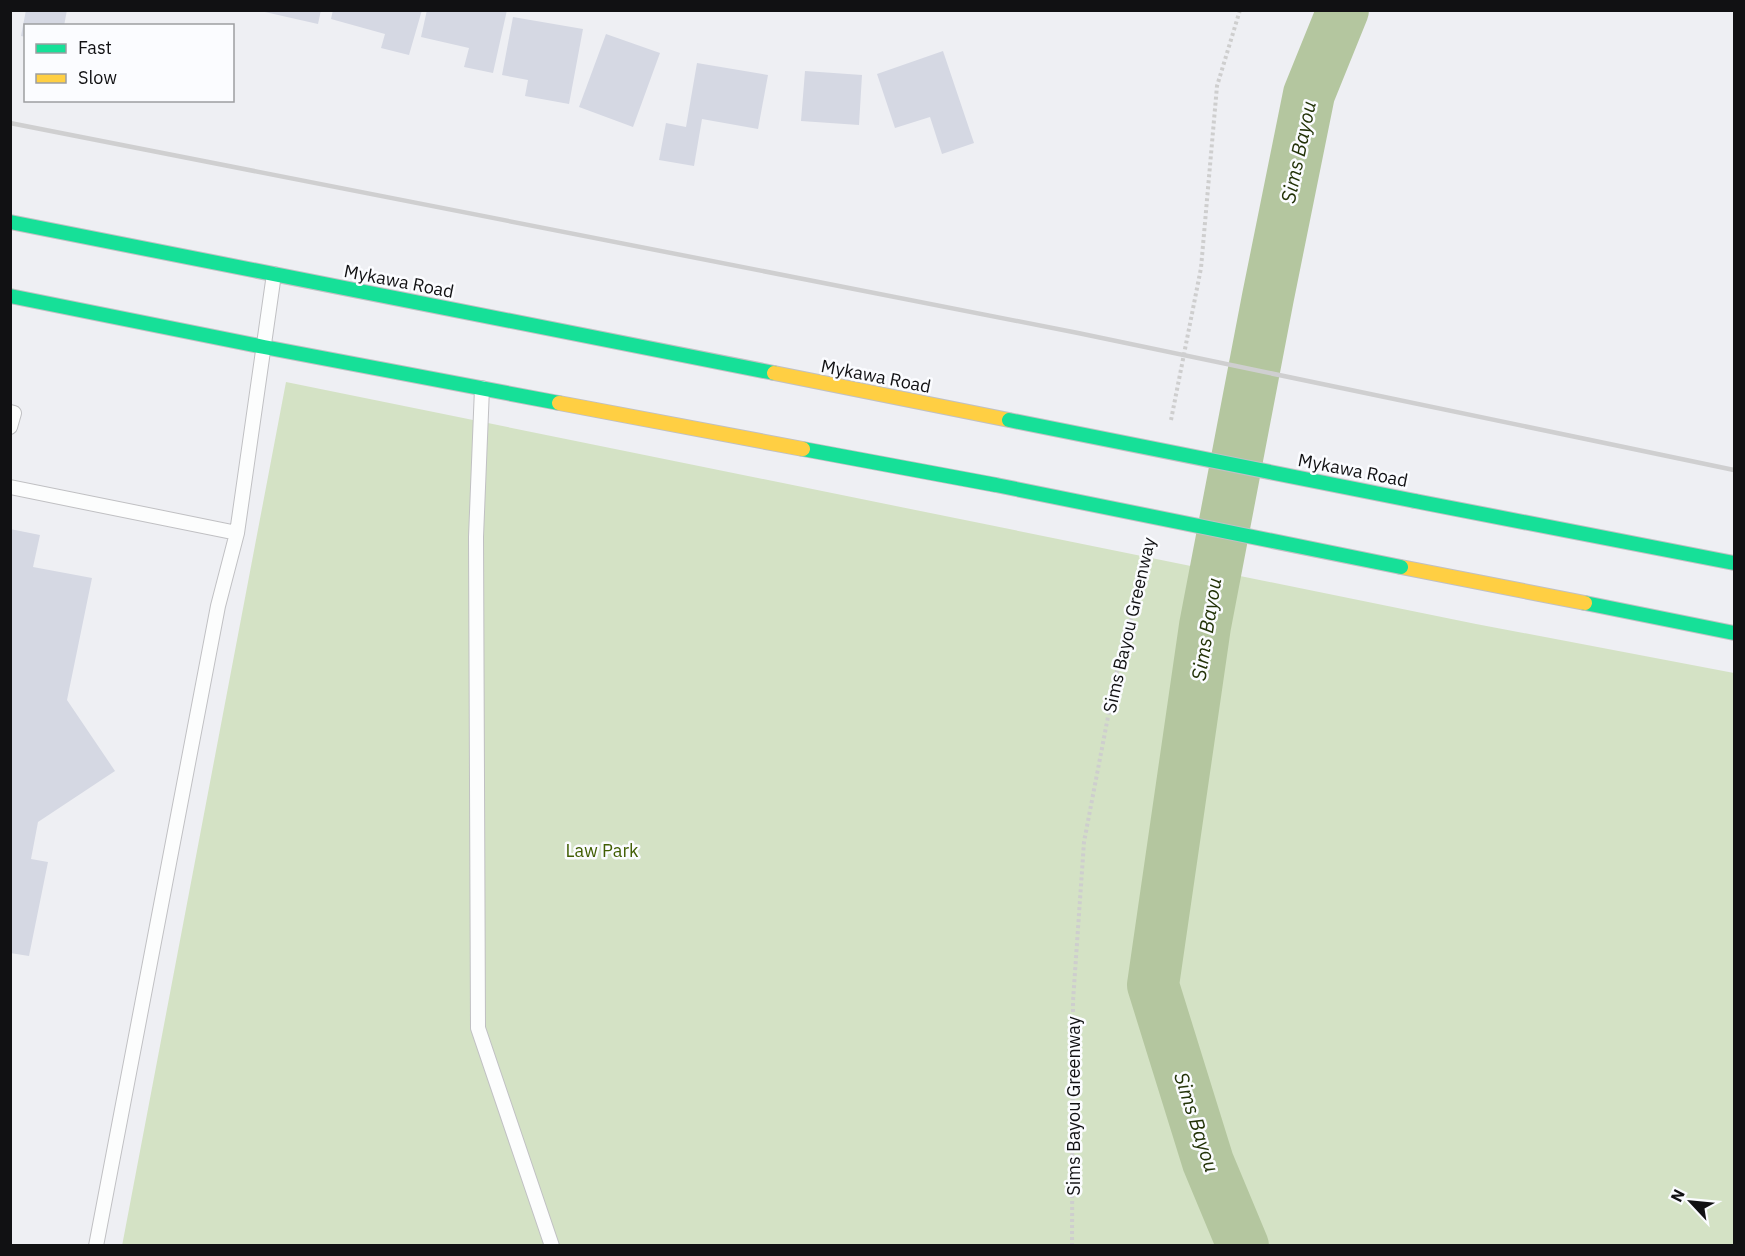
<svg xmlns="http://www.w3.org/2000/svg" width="1745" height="1256" font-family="'IBM Plex Sans',sans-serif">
	<rect width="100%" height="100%" fill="#eeeff3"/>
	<path fill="#d4e2c5" d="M 286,382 L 1476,624 L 1734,673 L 1734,1245 L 122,1246 Z"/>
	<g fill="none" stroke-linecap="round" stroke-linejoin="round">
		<path stroke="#b4c69f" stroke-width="52" d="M 1243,1246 L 1208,1162 L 1153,985 L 1205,626 L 1268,297 L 1309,94 L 1343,10"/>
	</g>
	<path fill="#d5d8e3" d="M 26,10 L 67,10 L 64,26 L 26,26 L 26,37 L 21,36 Z
		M 256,10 L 321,10 L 318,24 Z
		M 333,10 L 422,10 L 409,55 L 381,48 L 385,34 L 331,19 Z
		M 427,10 L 507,10 L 493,73 L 464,67 L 469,48 L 421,37 Z
		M 513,17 L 583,29 L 569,104 L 525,96 L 528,80 L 502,75 Z
		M 606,34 L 660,53 L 633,127 L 579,107 Z
		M 943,51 L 974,143 L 942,154 L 930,117 L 895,128 L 877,74 Z
		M 697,63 L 768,75 L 758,129 L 702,119 L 694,166 L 659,160 L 666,123 L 686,127 Z
		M 805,71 L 862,75 L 859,125 L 801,121 Z
		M 10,529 L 40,535 L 33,567 L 92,578 L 67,700 L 115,771 L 38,822 L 31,859 L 48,862 L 29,956 L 10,953 Z"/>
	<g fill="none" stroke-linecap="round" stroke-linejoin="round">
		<g stroke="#c0c0c3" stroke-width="16">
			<path id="lane" d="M 482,388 L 476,537 L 478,1028 L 552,1246
				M 10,412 L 14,413 L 10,427
				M 10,487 L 237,533
				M 96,1246 L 218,606 L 237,533 L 274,274"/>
		</g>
		<g stroke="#c0c0c3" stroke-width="16">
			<path id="fast" d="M 10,222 L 774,373
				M 10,296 L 264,347 L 559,403
				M 803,449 L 996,485
				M 1415,501 L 1734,563
				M 1585,603 L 1734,633"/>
		</g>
		<g stroke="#c0c0c3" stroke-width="16">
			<path id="slow" d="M 774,373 L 1009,420
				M 559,403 L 803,449
				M 1401,567 L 1585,603"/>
		</g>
		<path stroke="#cecece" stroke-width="4" stroke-dasharray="3 3" stroke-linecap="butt" d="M 1171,420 L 1201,268 L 1217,86 L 1240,10
			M 1072,1246 L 1073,1001 L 1084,842 L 1116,675 L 1138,593 L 1147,545"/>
		<use href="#lane" stroke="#fcfdfd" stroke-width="14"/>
		<use href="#fast" stroke="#16e098" stroke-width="14"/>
		<use href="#slow" stroke="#ffcf43" stroke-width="14"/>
		<path stroke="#cfcfd0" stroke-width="4.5" d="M 10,123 L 1078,333 L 1734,470"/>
		<g stroke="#c0c0c3" stroke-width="16" stroke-linecap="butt">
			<path id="fast-bridge" d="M 1009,420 L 1415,501
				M 996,485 L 1401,567"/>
		</g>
		<use href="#fast-bridge" stroke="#16e098" stroke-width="14"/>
	</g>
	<g text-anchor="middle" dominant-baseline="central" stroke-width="5" stroke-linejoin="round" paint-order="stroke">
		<g font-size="18" fill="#111113" stroke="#fbfcff">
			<text transform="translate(399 281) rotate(11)">Mykawa Road</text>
			<text transform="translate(876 376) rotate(11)">Mykawa Road</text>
			<text transform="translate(1353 470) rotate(11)">Mykawa Road</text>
			<text transform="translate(1129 625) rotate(-77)">Sims Bayou Greenway</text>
			<text transform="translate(1073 1106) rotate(-90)">Sims Bayou Greenway</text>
		</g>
		<g font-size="18" fill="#415e03" stroke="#fbfcff">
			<text x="602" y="850">Law Park</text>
		</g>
		<g font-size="20" font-style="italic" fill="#223207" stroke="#fbfcff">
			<text transform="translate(1298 152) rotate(-78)">Sims Bayou</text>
			<text transform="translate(1206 629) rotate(-81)">Sims Bayou</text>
			<text transform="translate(1197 1122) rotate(72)">Sims Bayou</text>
		</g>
	</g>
	<rect width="1745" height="1256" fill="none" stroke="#111113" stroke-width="24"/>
	<rect x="24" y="24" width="210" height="78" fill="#fbfcff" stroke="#9d9ea1" stroke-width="1.5"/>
	<rect x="36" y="44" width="30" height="9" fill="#16e098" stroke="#9d9ea1" stroke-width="1.5"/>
	<text x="78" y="54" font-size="18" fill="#111113">Fast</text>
	<rect x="36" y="74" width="30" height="9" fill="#ffcf43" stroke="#9d9ea1" stroke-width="1.5"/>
	<text x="78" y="84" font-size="18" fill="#111113">Slow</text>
	<g transform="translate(1691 1202) rotate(296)" stroke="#fbfcff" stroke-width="4.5" paint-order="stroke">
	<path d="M0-4.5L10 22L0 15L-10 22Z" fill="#111113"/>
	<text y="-9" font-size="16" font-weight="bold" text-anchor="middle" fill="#111113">N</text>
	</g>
</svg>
